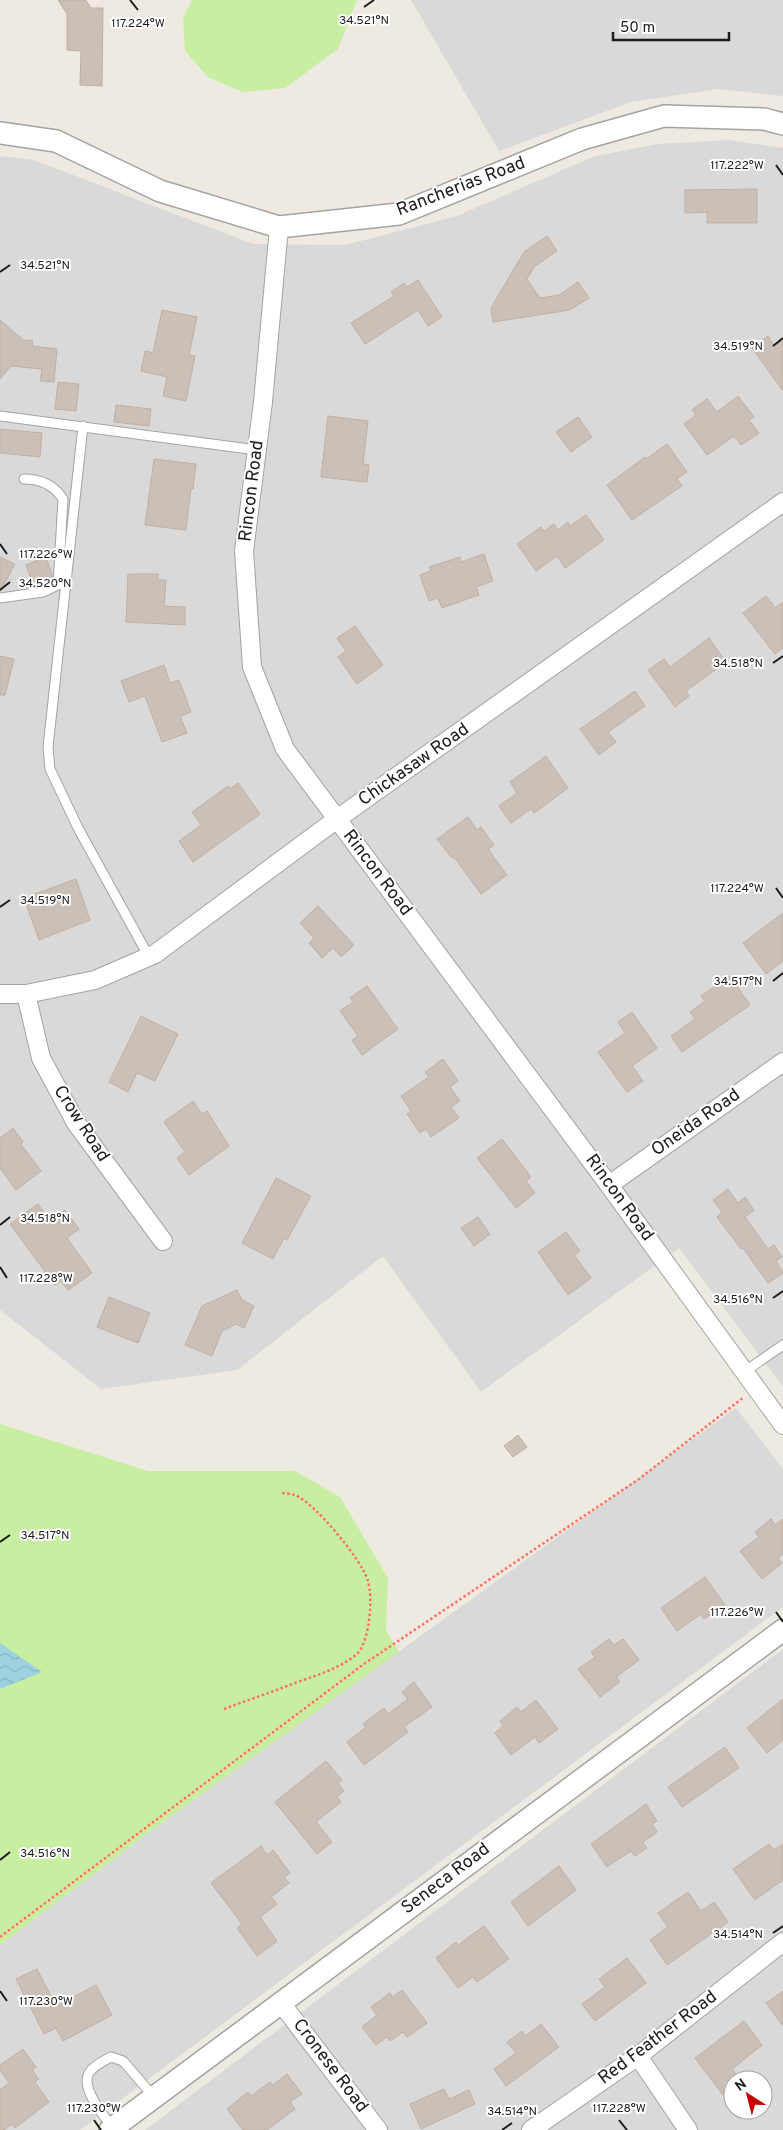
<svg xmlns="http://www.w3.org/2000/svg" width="783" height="2130" font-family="Overpass,sans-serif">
	<defs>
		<pattern id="water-waves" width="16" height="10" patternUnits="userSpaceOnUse" patternTransform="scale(1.25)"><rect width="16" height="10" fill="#9dd2e0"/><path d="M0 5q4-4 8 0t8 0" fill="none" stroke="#87b4c0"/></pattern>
	</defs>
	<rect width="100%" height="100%" fill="#efeae1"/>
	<path fill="#dad9d9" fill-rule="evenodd" d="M 411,0 L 783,0 L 783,96 L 718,89 L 631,102 L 499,151 Z
		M 729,140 L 783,148 L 783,1387 L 679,1248 L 481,1392 L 383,1256 L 237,1370 L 101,1389 L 0,1310 L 0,156 L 34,160 L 253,244 L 345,245 L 457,216 L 595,156 L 658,144 Z
		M 736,1408 L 783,1469 L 783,1607 L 80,2130 L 0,2130 L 0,1945 L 148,1833 Z
		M 783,1649 L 783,2130 L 145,2130 ZM 733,2080 L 763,2080 L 763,2110 L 733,2110 Z"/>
	<path fill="#c8eea1" d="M 192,0 L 357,0 L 338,49 L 285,88 L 242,92 L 208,77 L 185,51 L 183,18 Z
		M 0,1424 L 148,1471 L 295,1471 L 340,1497 L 388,1578 L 386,1631 L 399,1652 L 148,1833 L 0,1945 Z"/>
	<path fill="url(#water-waves)" d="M 0,1643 L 42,1672 L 0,1689 Z"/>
	<path fill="#cbc0b7" stroke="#c1afa2" d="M 58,0 L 86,0 L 91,8 L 103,8 L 102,86 L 80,85 L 81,51 L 67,50 L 67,14 Z
		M 757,189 L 757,223 L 707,223 L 707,212 L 685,213 L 685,190 Z
		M 547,236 L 557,251 L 534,267 L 527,279 L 540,298 L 559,295 L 578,282 L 589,298 L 570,310 L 493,322 L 491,308 L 524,252 Z
		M 418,280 L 442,317 L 428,326 L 418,310 L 365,344 L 351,323 L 394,296 L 391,292 L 404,283 L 407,287 Z
		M 162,310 L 197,317 L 189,355 L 195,356 L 186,401 L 163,396 L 167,377 L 141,371 L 145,351 L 153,353 Z
		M 0,320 L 23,340 L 33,341 L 32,346 L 57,349 L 54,382 L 40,381 L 42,369 L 11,366 L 0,379 Z
		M 768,336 L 774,346 L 783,340 L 783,391 L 752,348 Z
		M 58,382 L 79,384 L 76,411 L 55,409 Z
		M 738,396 L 754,417 L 749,420 L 759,433 L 741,445 L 734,436 L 707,455 L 684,424 L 696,415 L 692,410 L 707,399 L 717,412 Z
		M 116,405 L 151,409 L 149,426 L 114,422 Z
		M 328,416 L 368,421 L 363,464 L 369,465 L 367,482 L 321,477 Z
		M 578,417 L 592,437 L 571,452 L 556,432 Z
		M 0,429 L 42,433 L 40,457 L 0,453 Z
		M 667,444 L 687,472 L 677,479 L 682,486 L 632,520 L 607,485 L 645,457 L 646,459 Z
		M 154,459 L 196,464 L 193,489 L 191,489 L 186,530 L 145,525 Z
		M 586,515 L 604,540 L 565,568 L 557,556 L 536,571 L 517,544 L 541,527 L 544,531 L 554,524 L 558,530 L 568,522 L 570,526 Z
		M 484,554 L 493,581 L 476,587 L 479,595 L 442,608 L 438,598 L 429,601 L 420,575 L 431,571 L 429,567 L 460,557 L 461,562 Z
		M 0,557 L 15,564 L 0,592 Z
		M 46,557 L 52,574 L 52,581 L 34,587 L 26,565 Z
		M 128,574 L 158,574 L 158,580 L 166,580 L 164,606 L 185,607 L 185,625 L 126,622 Z
		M 766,596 L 775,608 L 783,602 L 783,648 L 775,654 L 743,613 Z
		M 355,626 L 383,665 L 357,684 L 338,657 L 346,651 L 337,638 Z
		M 709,638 L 726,662 L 686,691 L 689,696 L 675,707 L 648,670 L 664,659 L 670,667 Z
		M 0,656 L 14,659 L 5,695 L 0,695 Z
		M 164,665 L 170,683 L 179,680 L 191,712 L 180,716 L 187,733 L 162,742 L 145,696 L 129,702 L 121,681 Z
		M 635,691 L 645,706 L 608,732 L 616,742 L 599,755 L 580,729 Z
		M 546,756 L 568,788 L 534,813 L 531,809 L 511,823 L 499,806 L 517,793 L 510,782 Z
		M 238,783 L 260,814 L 193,862 L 179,841 L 201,825 L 192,812 L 228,786 L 230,789 Z
		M 468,817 L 477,830 L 481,827 L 494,845 L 488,849 L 507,875 L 481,894 L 454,857 L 452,858 L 437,839 Z
		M 76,879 L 90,920 L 39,940 L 24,898 Z
		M 318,906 L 354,945 L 341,957 L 333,948 L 322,958 L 309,943 L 314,938 L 300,923 Z
		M 783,913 L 783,961 L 766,974 L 743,943 Z
		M 730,976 L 750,1005 L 682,1052 L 671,1036 L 695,1019 L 690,1012 L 705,1001 L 701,996 Z
		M 367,986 L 398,1029 L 362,1055 L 352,1040 L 358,1036 L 340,1011 L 353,1002 L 350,998 Z
		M 632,1012 L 657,1048 L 632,1066 L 643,1081 L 627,1092 L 598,1052 L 625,1033 L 618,1022 Z
		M 141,1016 L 178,1034 L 155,1081 L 137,1073 L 128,1092 L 109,1082 Z
		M 443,1059 L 458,1081 L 450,1087 L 460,1101 L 451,1107 L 459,1118 L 431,1137 L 426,1129 L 420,1133 L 407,1114 L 411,1111 L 401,1096 L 429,1077 L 425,1072 Z
		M 193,1101 L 202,1114 L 207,1111 L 229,1146 L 189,1175 L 177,1158 L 185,1152 L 164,1122 Z
		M 13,1128 L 23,1142 L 21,1144 L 41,1171 L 16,1190 L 0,1168 L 0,1138 Z
		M 502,1139 L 531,1177 L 526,1181 L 535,1193 L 516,1208 L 477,1158 Z
		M 276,1178 L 311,1196 L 287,1240 L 284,1238 L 273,1259 L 242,1243 Z
		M 728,1189 L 738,1203 L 745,1197 L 754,1210 L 745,1217 L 768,1249 L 774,1245 L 782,1257 L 776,1261 L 783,1273 L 768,1283 L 743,1248 L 741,1249 L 717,1217 L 722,1212 L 713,1200 Z
		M 38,1204 L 50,1221 L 65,1210 L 79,1229 L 67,1238 L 92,1273 L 68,1290 L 61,1281 L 55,1285 L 10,1224 Z
		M 478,1217 L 490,1234 L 474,1246 L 461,1228 Z
		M 566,1232 L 580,1251 L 574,1255 L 591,1278 L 568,1295 L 538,1252 Z
		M 237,1290 L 242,1300 L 254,1306 L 244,1328 L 236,1324 L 222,1331 L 212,1356 L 185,1345 L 202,1306 Z
		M 109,1297 L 150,1313 L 138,1343 L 97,1327 Z
		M 518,1435 L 527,1447 L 513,1457 L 504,1446 Z
		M 771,1519 L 775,1525 L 783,1519 L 783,1554 L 778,1558 L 782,1563 L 762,1579 L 740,1551 L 759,1537 L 755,1532 Z
		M 705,1577 L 725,1605 L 704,1619 L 701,1614 L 677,1631 L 661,1608 Z
		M 609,1639 L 614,1645 L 623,1639 L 639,1660 L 616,1677 L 620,1682 L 600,1697 L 578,1669 L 595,1657 L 591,1652 Z
		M 414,1682 L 432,1707 L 404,1727 L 408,1732 L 364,1765 L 347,1742 L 366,1727 L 363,1724 L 384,1708 L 388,1714 L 408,1699 L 402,1692 Z
		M 783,1699 L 783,1740 L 767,1753 L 747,1728 Z
		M 536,1700 L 558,1729 L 539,1743 L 535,1737 L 511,1755 L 495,1733 L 503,1726 L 500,1721 L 517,1707 L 521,1712 Z
		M 725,1747 L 739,1768 L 682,1807 L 668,1787 Z
		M 326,1761 L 342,1780 L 338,1783 L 344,1791 L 337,1797 L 341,1802 L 316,1822 L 332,1842 L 317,1854 L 275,1802 Z
		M 646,1804 L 657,1821 L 652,1824 L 657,1832 L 643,1842 L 647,1848 L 635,1856 L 631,1851 L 607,1867 L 591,1844 Z
		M 769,1844 L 774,1850 L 783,1844 L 783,1880 L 755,1900 L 733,1869 Z
		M 261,1846 L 267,1855 L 273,1850 L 290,1873 L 284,1877 L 289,1883 L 271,1897 L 277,1904 L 260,1917 L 277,1941 L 257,1956 L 237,1928 L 242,1924 L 211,1883 Z
		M 559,1866 L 576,1890 L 528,1926 L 511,1902 Z
		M 688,1892 L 701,1911 L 714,1902 L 728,1922 L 667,1965 L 650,1940 L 668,1927 L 658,1913 Z
		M 484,1926 L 509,1959 L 477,1982 L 473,1977 L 458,1988 L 436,1958 L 456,1942 L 458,1945 Z
		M 627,1958 L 646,1983 L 595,2021 L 582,2004 L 605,1987 L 599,1979 Z
		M 37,1969 L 56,2006 L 96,1985 L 112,2015 L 63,2041 L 56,2028 L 44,2034 L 16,1979 Z
		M 402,1990 L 427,2023 L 407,2037 L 403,2032 L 390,2041 L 387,2037 L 376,2045 L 362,2027 L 377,2015 L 371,2007 L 390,1993 L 392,1997 Z
		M 783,1991 L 783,2026 L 766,2003 Z
		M 744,2021 L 762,2045 L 732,2069 L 740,2080 L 733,2080 L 733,2087 L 723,2095 L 695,2058 Z
		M 541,2024 L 559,2047 L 506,2086 L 494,2069 L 516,2053 L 507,2042 L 522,2031 L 525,2036 Z
		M 23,2049 L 36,2067 L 32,2070 L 39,2079 L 35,2082 L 49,2102 L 15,2128 L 12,2124 L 4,2130 L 0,2130 L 0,2090 L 9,2083 L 0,2070 L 0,2065 Z
		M 287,2074 L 302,2094 L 290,2102 L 295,2109 L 267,2130 L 243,2130 L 227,2109 L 248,2092 L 251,2096 L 270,2082 L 273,2085 Z
		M 444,2089 L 449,2099 L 469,2090 L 475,2104 L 421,2129 L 410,2104 Z"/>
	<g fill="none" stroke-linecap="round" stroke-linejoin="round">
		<g stroke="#a3a3a3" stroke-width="11">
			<path id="service" d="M 0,416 L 257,450
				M 83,426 L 48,747 L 50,769 L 78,828 L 149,957
				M 0,598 L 43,592 L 58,585 L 63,499 C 54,485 41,479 24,479
				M 744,1372 L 783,1345
				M 113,2128 C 104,2116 80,2088 89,2073 C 94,2065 104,2061 111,2057 L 123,2061 L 154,2097"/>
		</g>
		<g stroke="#a3a3a3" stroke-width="20">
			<path id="minor" d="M 279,227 L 263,402 L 244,551 L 252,667 L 285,749 L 609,1185 L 783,1425
				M 0,994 L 26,994 L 95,980 L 155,954 L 337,819 L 783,502
				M 26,994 L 41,1058 L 76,1123 L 163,1241
				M 609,1185 L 783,1062
				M 281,2003 L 378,2130
				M 638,2056 L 688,2130
				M 531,2130 L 638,2056 L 783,1942"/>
		</g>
		<g stroke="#a3a3a3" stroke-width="24">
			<path id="tertiary" d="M 0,133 L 56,141 L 160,191 L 279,227 L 399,214 L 582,139 L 664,116 L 764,119 L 783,124
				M 110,2130 L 783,1630"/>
		</g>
		<path stroke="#ff7061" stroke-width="2.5" stroke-dasharray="2.5 2.5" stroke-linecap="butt" d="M 224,1709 C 248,1700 272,1692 295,1683 C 317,1675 339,1669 357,1654 C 370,1641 373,1598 368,1581 C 362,1560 315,1503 295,1495 C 291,1494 285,1493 280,1493
			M 0,1937 L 364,1664 L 639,1479 L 744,1397"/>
		<use href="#service" stroke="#fff" stroke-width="9"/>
		<use href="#minor" stroke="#fff" stroke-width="18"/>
		<use href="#tertiary" stroke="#fff" stroke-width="21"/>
	</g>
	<path fill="none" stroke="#1c1c1c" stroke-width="2" d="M 130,0 L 138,10M 364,7 L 374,0M 776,165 L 783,175M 0,272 L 10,265M 773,346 L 783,338M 0,544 L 7,554M 0,590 L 10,582M 773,663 L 783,656M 776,888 L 783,898M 0,907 L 10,900M 773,981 L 783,973M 0,1225 L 10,1217M 0,1267 L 7,1278M 773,1298 L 783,1291M 0,1542 L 10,1535M 776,1612 L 783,1622M 0,1860 L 10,1852M 773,1933 L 783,1926M 0,1991 L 7,2001M 94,2120 L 101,2130M 619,2120 L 627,2130M 502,2130 L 512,2123"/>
	<g text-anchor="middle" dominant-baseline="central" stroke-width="4" stroke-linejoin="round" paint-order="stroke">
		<g font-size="18" fill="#1c1c1c" stroke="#fff">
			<text transform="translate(461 187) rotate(-21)">Rancherias Road</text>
			<text transform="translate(252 491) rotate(-83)">Rincon Road</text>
			<text transform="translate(414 765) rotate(-35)">Chickasaw Road</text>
			<text transform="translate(377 873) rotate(53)">Rincon Road</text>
			<text transform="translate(696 1123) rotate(-35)">Oneida Road</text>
			<text transform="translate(81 1124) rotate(57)">Crow Road</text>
			<text transform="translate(619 1198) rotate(54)">Rincon Road</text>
			<text transform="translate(446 1879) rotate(-37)">Seneca Road</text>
			<text transform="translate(658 2038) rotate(-37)">Red Feather Road</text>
			<text transform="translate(330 2066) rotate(53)">Cronese Road</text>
		</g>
	</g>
	<g font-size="12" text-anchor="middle" fill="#1c1c1c" stroke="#fff" stroke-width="4" stroke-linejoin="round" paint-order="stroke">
		<text x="364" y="24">34.521°N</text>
		<text x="138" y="27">117.224°W</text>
		<text x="737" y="169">117.222°W</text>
		<text x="45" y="269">34.521°N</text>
		<text x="738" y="350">34.519°N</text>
		<text x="46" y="558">117.226°W</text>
		<text x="45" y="587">34.520°N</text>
		<text x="738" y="667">34.518°N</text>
		<text x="737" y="892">117.224°W</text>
		<text x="45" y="904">34.519°N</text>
		<text x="738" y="985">34.517°N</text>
		<text x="45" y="1222">34.518°N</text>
		<text x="46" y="1282">117.228°W</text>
		<text x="738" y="1303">34.516°N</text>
		<text x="45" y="1539">34.517°N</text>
		<text x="737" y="1616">117.226°W</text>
		<text x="45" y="1857">34.516°N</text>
		<text x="738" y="1938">34.514°N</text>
		<text x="46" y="2005">117.230°W</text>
		<text x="94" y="2112">117.230°W</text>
		<text x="619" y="2112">117.228°W</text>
		<text x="512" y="2115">34.514°N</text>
	</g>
	<g transform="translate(748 2095) rotate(324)"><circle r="24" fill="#ffffff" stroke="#a4a4a4"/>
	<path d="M0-4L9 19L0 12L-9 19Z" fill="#c80002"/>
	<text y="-8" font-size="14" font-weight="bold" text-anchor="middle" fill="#1c1c1c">N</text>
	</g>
	<path d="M613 32v8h116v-8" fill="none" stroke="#1c1c1c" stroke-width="2.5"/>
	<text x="620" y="32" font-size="15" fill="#1c1c1c" stroke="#ffffff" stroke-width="4" paint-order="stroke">50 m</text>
</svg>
